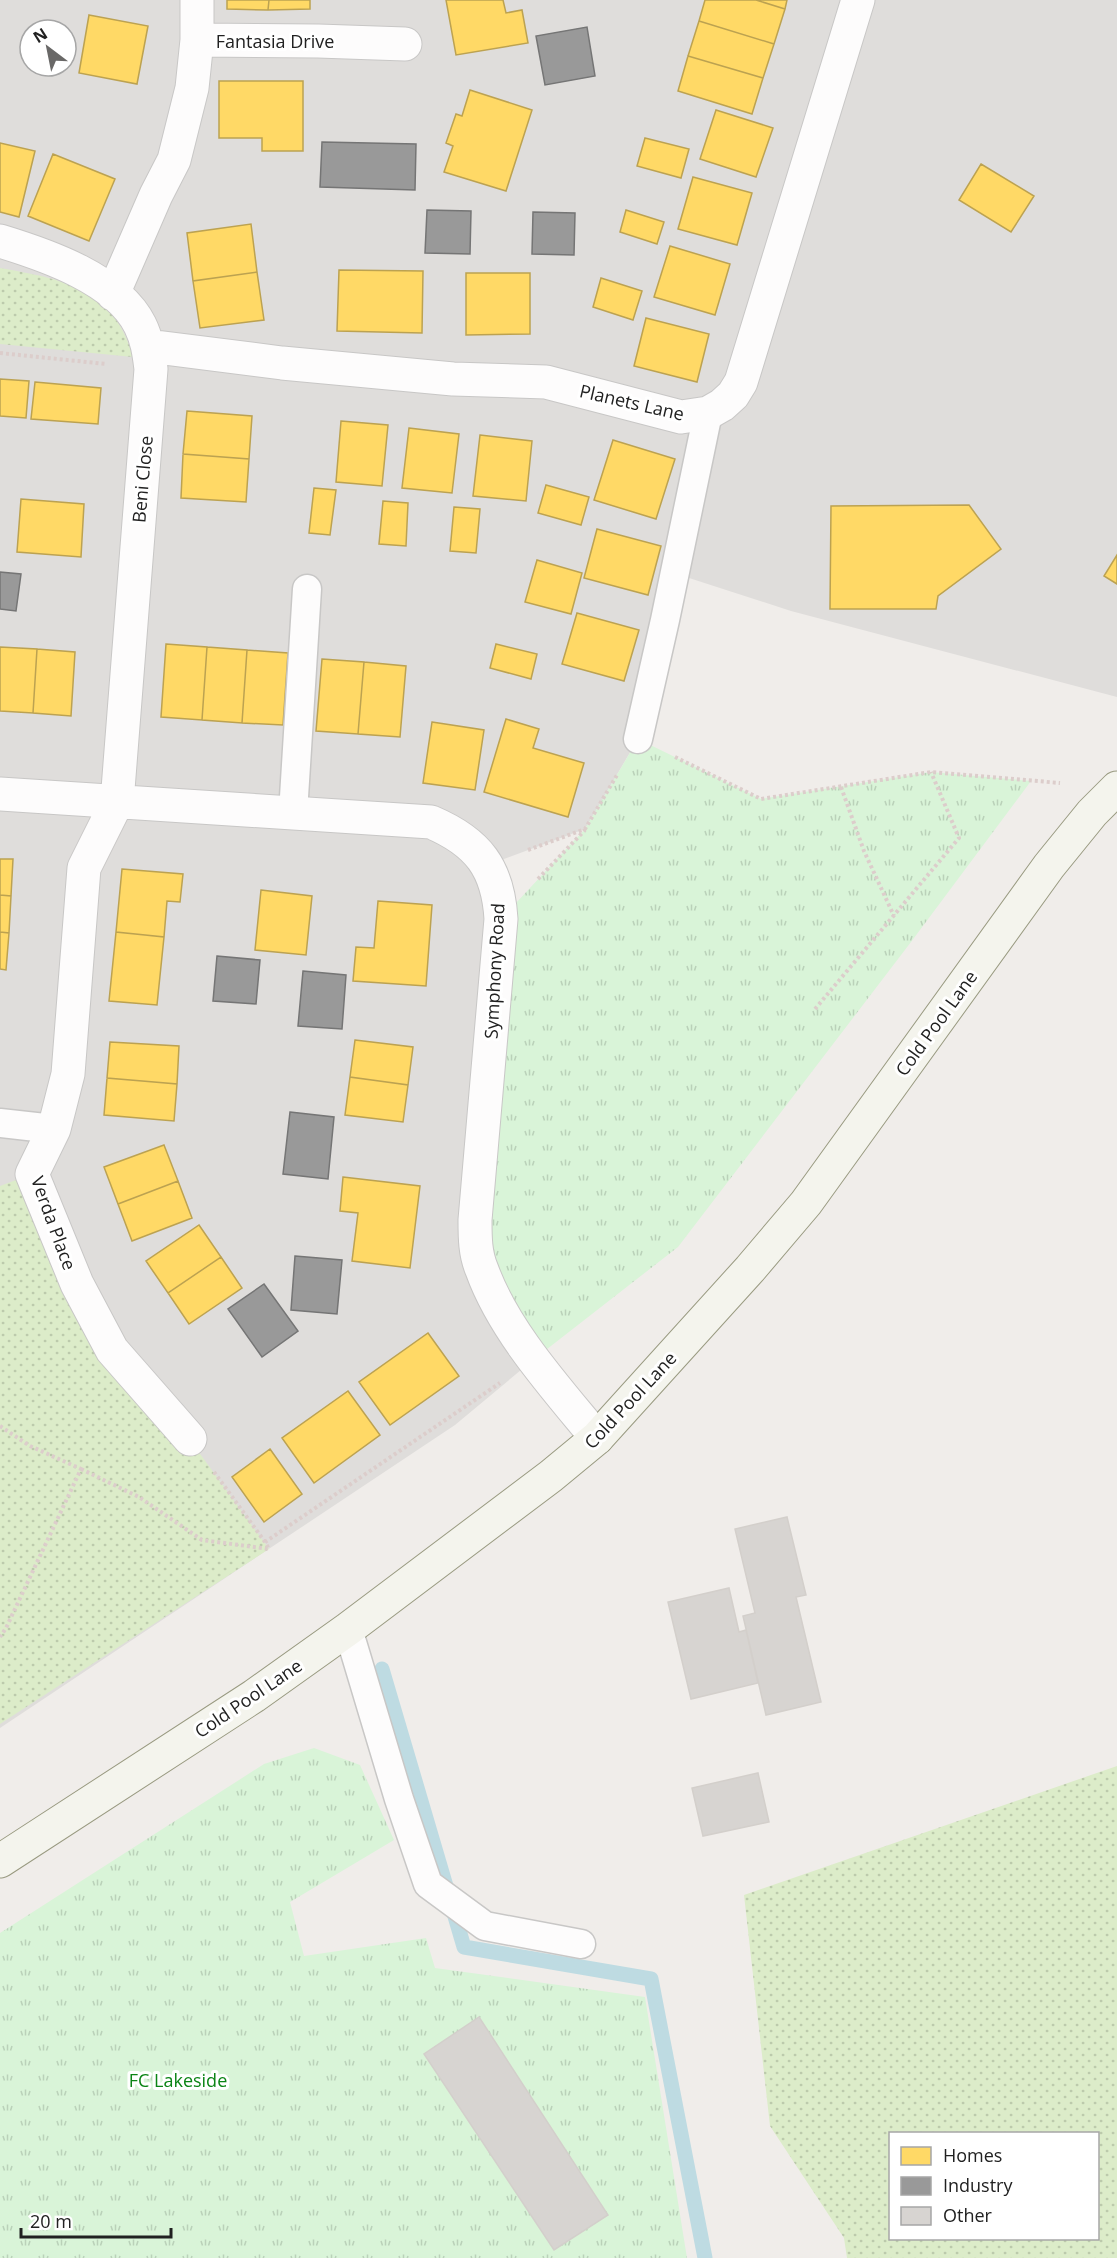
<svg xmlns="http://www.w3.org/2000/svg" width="1117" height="2258" font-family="'Open Sans',sans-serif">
	<defs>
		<pattern id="grass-dots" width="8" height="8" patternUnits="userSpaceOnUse" patternTransform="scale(1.5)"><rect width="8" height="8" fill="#dcecc9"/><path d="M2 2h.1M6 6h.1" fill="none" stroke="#bccaac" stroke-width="1.8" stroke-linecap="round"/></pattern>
		<pattern id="park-tufts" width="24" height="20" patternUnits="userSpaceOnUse" patternTransform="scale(1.5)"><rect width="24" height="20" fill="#d9f4d8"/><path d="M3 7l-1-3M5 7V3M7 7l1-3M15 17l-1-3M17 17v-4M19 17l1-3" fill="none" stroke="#bad1b9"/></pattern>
	</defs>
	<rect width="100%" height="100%" fill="#f0edea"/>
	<path fill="#dfdddb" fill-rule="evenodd" d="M 0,0 L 1117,0 L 1117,697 L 791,611 L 686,577 L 638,739 L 585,829 L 488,865 L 533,1360 L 455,1425 L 0,1728 ZM 30,30 L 66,30 L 66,66 L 30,66 Z"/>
	<path fill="url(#grass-dots)" fill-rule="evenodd" d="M 0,268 C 62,279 114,288 133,357 L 0,344 Z
		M 32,1174 L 77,1284 L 269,1549 L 0,1724 L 0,1186 Z
		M 1117,1766 L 1117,2258 L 847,2258 L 844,2238 L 770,2126 L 744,1895 ZM 890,2134 L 1098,2134 L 1098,2238 L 890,2238 Z"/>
	<path fill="url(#park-tufts)" d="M 638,739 L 761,799 L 931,772 L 1031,781 L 911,942 L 678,1247 L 533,1360 L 481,1268 L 501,919 L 585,829 Z
		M 314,1748 L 360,1765 L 394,1840 L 290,1902 L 304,1956 L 426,1938 L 435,1968 L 645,1997 L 687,2258 L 0,2258 L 0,1933 L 264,1764 Z"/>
	<path fill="#ffd966" stroke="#bca251" stroke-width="1.5" d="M 227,0 L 269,0 L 268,10 L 227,9 Z
		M 269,0 L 310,0 L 310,9 L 268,10 Z
		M 446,0 L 503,0 L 506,13 L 522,10 L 528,43 L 456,55 Z
		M 705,0 L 756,0 L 785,9 L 774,44 L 699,21 Z
		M 756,0 L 787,0 L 785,9 Z
		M 89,15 L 148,26 L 137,84 L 79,73 Z
		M 699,21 L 774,44 L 763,78 L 688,56 Z
		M 688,56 L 763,78 L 752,114 L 678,91 Z
		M 219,81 L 303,81 L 303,151 L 262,151 L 262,138 L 219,138 Z
		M 470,90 L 532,110 L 506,191 L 444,172 L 453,146 L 446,143 L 456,114 L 462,116 Z
		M 716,110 L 773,128 L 756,177 L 700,159 Z
		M 645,138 L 689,149 L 681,178 L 637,166 Z
		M 0,143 L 35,151 L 19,217 L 0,212 Z
		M 53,154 L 115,179 L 89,241 L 28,216 Z
		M 981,164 L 1034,196 L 1011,232 L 959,200 Z
		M 693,177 L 752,193 L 737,245 L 678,229 Z
		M 626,210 L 664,222 L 657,244 L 620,232 Z
		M 251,224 L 257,272 L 193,281 L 187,233 Z
		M 670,246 L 730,264 L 715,315 L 654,297 Z
		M 339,270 L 423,271 L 422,333 L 337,331 Z
		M 257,272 L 264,320 L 200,328 L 193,281 Z
		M 466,273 L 530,273 L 530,334 L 466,335 Z
		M 601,278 L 642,291 L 633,320 L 593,307 Z
		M 646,318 L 709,334 L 697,382 L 634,366 Z
		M 0,379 L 29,381 L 26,418 L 0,416 Z
		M 35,382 L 101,388 L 98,424 L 31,419 Z
		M 187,411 L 252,416 L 249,459 L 183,454 Z
		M 341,421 L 388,425 L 382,486 L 336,482 Z
		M 409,428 L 459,434 L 452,493 L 402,488 Z
		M 480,435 L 532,441 L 526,501 L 473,496 Z
		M 613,440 L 675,459 L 656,519 L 594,500 Z
		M 183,454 L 249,459 L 246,502 L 181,498 Z
		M 546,485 L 589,497 L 581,525 L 538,513 Z
		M 314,488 L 336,490 L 330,535 L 309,533 Z
		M 21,499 L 84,504 L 81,557 L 17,552 Z
		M 383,501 L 408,503 L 406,546 L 379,544 Z
		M 969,505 L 1001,549 L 938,596 L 936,609 L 830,609 L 831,506 Z
		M 454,507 L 480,509 L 476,553 L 450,551 Z
		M 597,529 L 661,546 L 648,595 L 584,578 Z
		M 1117,555 L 1117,584 L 1104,576 Z
		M 537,560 L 582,573 L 571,614 L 525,602 Z
		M 577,613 L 639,630 L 624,681 L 562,664 Z
		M 166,644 L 207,647 L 202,720 L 161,717 Z
		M 496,644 L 537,654 L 531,679 L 490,668 Z
		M 0,647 L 37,649 L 33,713 L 0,711 Z
		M 207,647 L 247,650 L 242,723 L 202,720 Z
		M 37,649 L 75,652 L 71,716 L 33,713 Z
		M 247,650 L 288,653 L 283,725 L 242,723 Z
		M 322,659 L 364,662 L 358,734 L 316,731 Z
		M 364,662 L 406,666 L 400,737 L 358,734 Z
		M 506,719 L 539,729 L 533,748 L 584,763 L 568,817 L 484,792 Z
		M 432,722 L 484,730 L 475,790 L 423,783 Z
		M 0,859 L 13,859 L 11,896 L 0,895 Z
		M 122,869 L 183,874 L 180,902 L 167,901 L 164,937 L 116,932 Z
		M 261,890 L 312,896 L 306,955 L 255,950 Z
		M 0,895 L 11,896 L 9,933 L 0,932 Z
		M 378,901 L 432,905 L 426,986 L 353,981 L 356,947 L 374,948 Z
		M 0,932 L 9,933 L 6,970 L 0,969 Z
		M 116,932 L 164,937 L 157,1005 L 109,1001 Z
		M 355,1040 L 413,1047 L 408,1085 L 350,1077 Z
		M 110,1042 L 179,1046 L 177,1084 L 107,1078 Z
		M 350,1077 L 408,1085 L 403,1122 L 345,1115 Z
		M 107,1078 L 177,1084 L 174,1121 L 104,1115 Z
		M 164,1145 L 178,1181 L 118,1204 L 104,1167 Z
		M 343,1177 L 420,1186 L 410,1268 L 352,1261 L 358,1213 L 340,1211 Z
		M 178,1181 L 192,1218 L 132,1241 L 118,1204 Z
		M 199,1225 L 221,1257 L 168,1293 L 146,1261 Z
		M 221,1257 L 242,1288 L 189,1324 L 168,1293 Z
		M 428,1333 L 459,1376 L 390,1425 L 359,1382 Z
		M 348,1391 L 380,1435 L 314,1483 L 282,1438 Z
		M 270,1449 L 302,1494 L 264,1522 L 232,1477 Z"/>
	<path fill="#999" stroke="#757575" stroke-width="1.5" d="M 587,27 L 595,76 L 545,85 L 536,36 Z
		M 322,142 L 416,144 L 415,190 L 320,187 Z
		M 427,210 L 471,211 L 470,254 L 425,253 Z
		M 533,212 L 575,213 L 574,255 L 532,254 Z
		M 0,572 L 21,574 L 16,611 L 0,609 Z
		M 217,956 L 260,960 L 256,1004 L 213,1001 Z
		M 303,971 L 346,975 L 342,1029 L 298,1026 Z
		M 290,1112 L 334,1117 L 328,1179 L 283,1174 Z
		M 295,1256 L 342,1260 L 337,1314 L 291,1310 Z
		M 264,1284 L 298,1331 L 262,1357 L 228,1309 Z"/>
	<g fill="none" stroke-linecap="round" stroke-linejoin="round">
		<path stroke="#bedbe2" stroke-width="15" d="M 382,1669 L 464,1947 L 651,1979 L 705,2258"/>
	</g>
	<path fill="#d7d4d1" stroke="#d3cfcb" stroke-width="1.5" d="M 787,1517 L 806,1595 L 796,1597 L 821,1702 L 766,1715 L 743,1616 L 755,1613 L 735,1529 Z
		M 729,1588 L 739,1632 L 746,1630 L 758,1683 L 691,1699 L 668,1602 Z
		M 758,1773 L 769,1822 L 703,1836 L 692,1788 Z
		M 479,2017 L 608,2215 L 554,2250 L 424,2054 Z"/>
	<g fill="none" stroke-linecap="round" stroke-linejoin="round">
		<g stroke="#c8c7c6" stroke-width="31">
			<path id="lane" d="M 638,739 L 665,620 L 708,413
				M 293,813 L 307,589
				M 0,1123 L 54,1129
				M 348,1629 L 399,1799 L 428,1884 L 485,1926 L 581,1944"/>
		</g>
		<g stroke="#c8c7c6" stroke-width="35">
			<path id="street" d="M 197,0 L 197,40
				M 0,241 C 46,255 117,279 140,325 C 147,339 149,353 151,369 L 117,802 L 84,868 L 68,1074 L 54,1129 L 32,1174 L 77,1284 L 112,1350 L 190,1439
				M 113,294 L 156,195 L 174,160 L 192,88 L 197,40 L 318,41 L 405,44
				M 148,346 L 282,363 L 453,379 L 546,382 L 681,417 L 708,413 L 722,405 L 733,395 L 741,382 L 858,0
				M 0,794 L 431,822 C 478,842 498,868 501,919 L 475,1220 C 475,1237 475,1254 482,1270 C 504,1331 556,1388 597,1438"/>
		</g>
		<g stroke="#999a81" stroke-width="35">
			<path id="secondary" d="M 0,1861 L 254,1696 L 348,1629 L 551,1476 L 597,1438 L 750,1269 L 806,1203 L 1049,866 L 1092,813 L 1117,788"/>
		</g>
		<path stroke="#dccdcb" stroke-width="4" stroke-dasharray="3 3" stroke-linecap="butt" d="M 0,353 L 106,364
			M 675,757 L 761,799 L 931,772 L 1060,783
			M 841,787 L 864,851 L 894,916
			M 528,850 L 585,829 L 617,775
			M 538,879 L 585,830
			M 815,1009 L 959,838 L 931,772
			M 0,1426 L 30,1446 L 81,1469 L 6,1628 L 0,1637
			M 81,1469 L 139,1497 L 202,1540 L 269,1549 L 265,1542 L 500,1383
			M 214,1472 L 265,1542"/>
		<use href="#lane" stroke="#fdfcfc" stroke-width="28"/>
		<use href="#street" stroke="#fdfcfc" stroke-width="33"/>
		<use href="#secondary" stroke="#f4f4ed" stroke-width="33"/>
	</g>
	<g text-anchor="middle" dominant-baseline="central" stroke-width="6" stroke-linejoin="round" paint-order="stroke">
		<g font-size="18" fill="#212121" stroke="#fff">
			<text x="275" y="41">Fantasia Drive</text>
			<text transform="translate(632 402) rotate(13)">Planets Lane</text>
			<text transform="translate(142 479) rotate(-85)">Beni Close</text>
			<text transform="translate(494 971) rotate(-87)">Symphony Road</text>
			<text transform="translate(936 1023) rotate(-54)">Cold Pool Lane</text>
			<text transform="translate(54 1223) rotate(70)">Verda Place</text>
			<text transform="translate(630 1400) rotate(-47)">Cold Pool Lane</text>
			<text transform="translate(248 1698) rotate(-34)">Cold Pool Lane</text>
		</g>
		<g font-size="18" fill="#0b8415" stroke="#fff">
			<text x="178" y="2080">FC Lakeside</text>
		</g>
	</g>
	<rect x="889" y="2132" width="210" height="108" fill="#ffffff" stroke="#a6a6a6" stroke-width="1.5"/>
	<rect x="901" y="2147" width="30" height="18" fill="#ffd966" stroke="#a6a6a6" stroke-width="1.5"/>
	<text x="943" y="2162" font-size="18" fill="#212121">Homes</text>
	<rect x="901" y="2177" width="30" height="18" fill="#999999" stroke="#a6a6a6" stroke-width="1.5"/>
	<text x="943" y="2192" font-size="18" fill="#212121">Industry</text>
	<rect x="901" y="2207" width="30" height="18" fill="#d7d4d1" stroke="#a6a6a6" stroke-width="1.5"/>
	<text x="943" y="2222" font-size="18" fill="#212121">Other</text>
	<g transform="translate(48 48) rotate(328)"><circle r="28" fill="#ffffff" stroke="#a6a6a6" stroke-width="1.5"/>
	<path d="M0-4.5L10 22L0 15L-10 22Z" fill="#696867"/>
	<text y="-9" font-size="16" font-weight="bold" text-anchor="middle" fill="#212121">N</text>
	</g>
	<path d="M21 2228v9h150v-9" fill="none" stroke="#212121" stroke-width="3"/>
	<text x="30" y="2228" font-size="18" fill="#212121" stroke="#ffffff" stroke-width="4.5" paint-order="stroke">20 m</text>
</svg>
